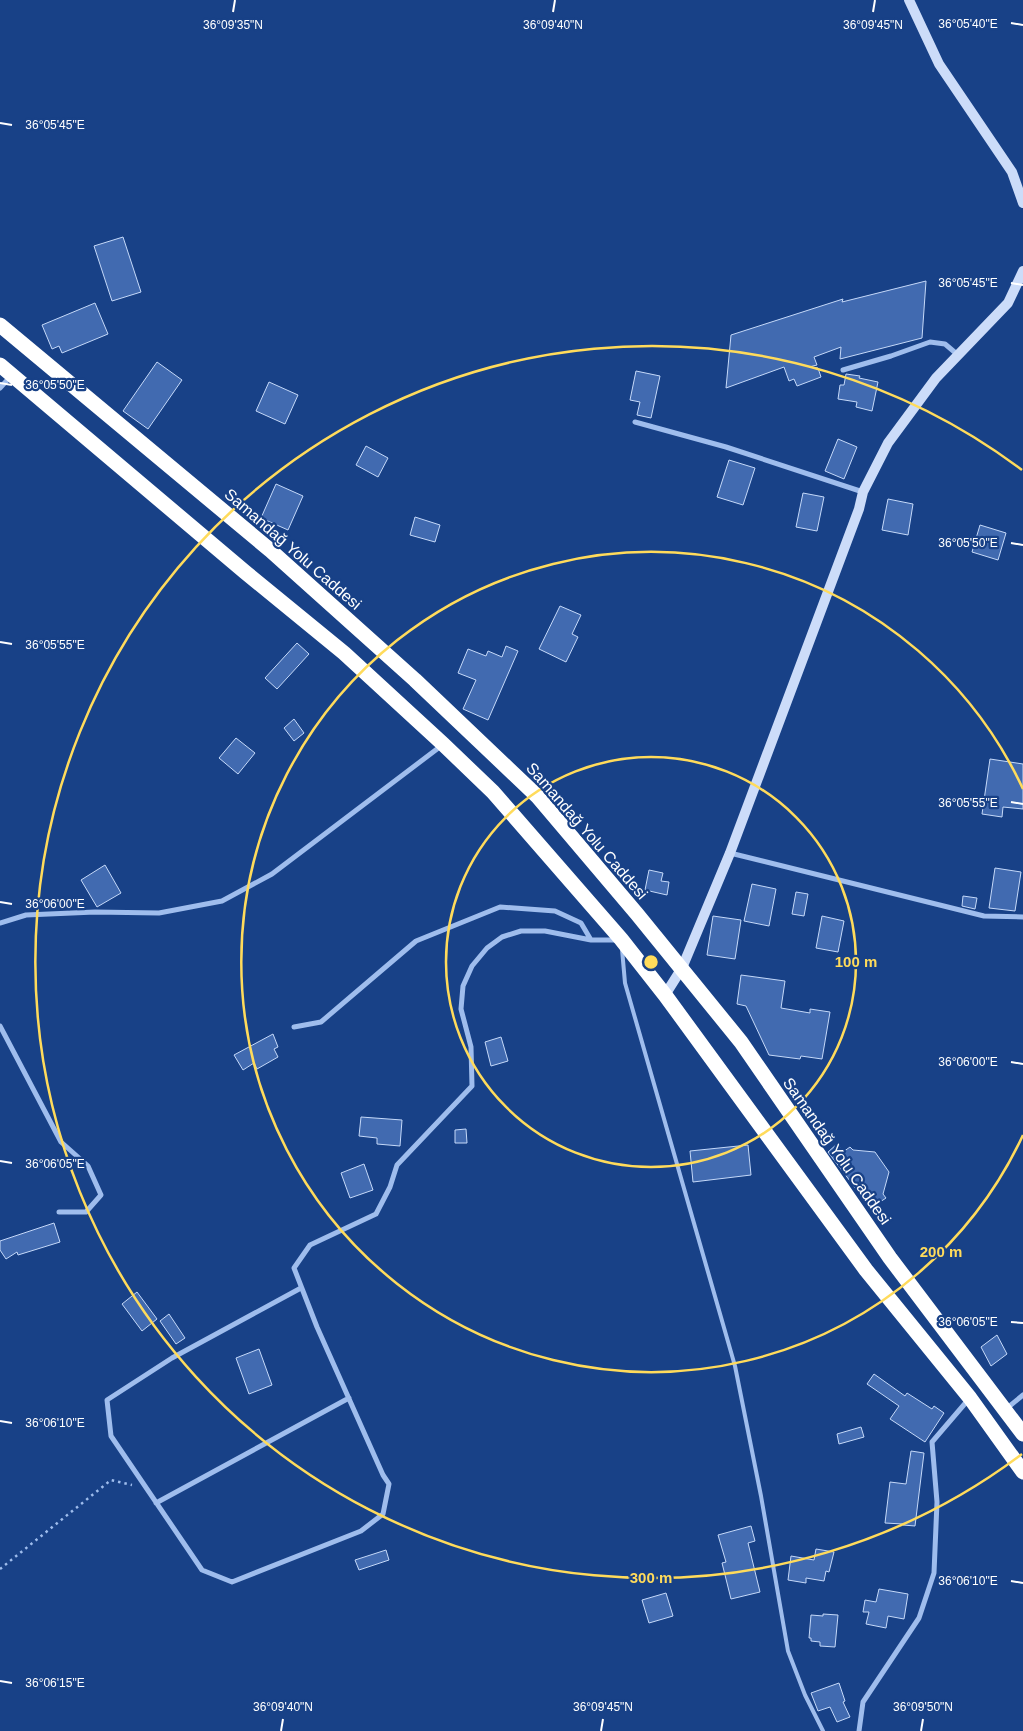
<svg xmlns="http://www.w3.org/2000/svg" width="1023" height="1731" font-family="Arial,sans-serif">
	<rect width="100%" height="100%" fill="#184187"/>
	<path fill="#416ab0" stroke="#c5d9f9" d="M 123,237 L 141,292 L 112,301 L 94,246 Z
		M 926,281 L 922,338 L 840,359 L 841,347 L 814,357 L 817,365 L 809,367 L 818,368 L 821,377 L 797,386 L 794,379 L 789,381 L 784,367 L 726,388 L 731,335 L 843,299 L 842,302 Z
		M 95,303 L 108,334 L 62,353 L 59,346 L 52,349 L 42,325 Z
		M 157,362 L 182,380 L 148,429 L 123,411 Z
		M 636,371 L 660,376 L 651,418 L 637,415 L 640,402 L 630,400 Z
		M 846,374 L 860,376 L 859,378 L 878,382 L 872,411 L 856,407 L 857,402 L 838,399 L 840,385 L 844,385 Z
		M 269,382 L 298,395 L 285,424 L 256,411 Z
		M 838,439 L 857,447 L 844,479 L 825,471 Z
		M 366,446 L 388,458 L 378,477 L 356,465 Z
		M 729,460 L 755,468 L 743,505 L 717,497 Z
		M 276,484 L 303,496 L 288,530 L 261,518 Z
		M 803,493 L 824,497 L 817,531 L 796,527 Z
		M 888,499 L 913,504 L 908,535 L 882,530 Z
		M 415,517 L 440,525 L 435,542 L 410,535 Z
		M 980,525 L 1006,533 L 998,560 L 972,552 Z
		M 560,606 L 581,615 L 572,634 L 578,637 L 566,662 L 539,649 Z
		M 297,643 L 309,654 L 277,689 L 265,678 Z
		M 506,646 L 518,651 L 488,720 L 463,709 L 476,680 L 458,673 L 468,649 L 486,656 L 488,651 L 502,657 Z
		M 294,719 L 304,733 L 294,741 L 284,728 Z
		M 236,738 L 255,753 L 238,774 L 219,758 Z
		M 990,759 L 1023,764 L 1023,809 L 1003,807 L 1002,817 L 982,814 Z
		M 105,865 L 121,893 L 97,907 L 81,880 Z
		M 995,868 L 1021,872 L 1015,911 L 989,908 Z
		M 649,870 L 663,873 L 661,881 L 669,882 L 667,895 L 645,890 Z
		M 752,884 L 776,889 L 769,926 L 744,921 Z
		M 796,892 L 808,894 L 804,916 L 792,914 Z
		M 963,896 L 977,898 L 975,909 L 962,906 Z
		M 713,916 L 741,920 L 735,959 L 707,955 Z
		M 822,916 L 844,921 L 838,952 L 816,948 Z
		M 741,975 L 785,981 L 781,1008 L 810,1013 L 810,1009 L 830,1012 L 822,1059 L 801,1056 L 800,1059 L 769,1055 L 746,1006 L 737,1004 Z
		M 273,1034 L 278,1047 L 274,1049 L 278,1057 L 257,1069 L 254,1063 L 243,1070 L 234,1055 Z
		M 501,1037 L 508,1061 L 491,1066 L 485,1042 Z
		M 361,1117 L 402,1120 L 400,1146 L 377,1144 L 377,1138 L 359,1136 Z
		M 466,1129 L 467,1143 L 455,1143 L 455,1130 Z
		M 837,1144 L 843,1152 L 850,1147 L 853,1150 L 875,1152 L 889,1172 L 883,1194 L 886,1198 L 877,1204 L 872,1203 L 869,1206 L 828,1152 Z
		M 748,1145 L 751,1175 L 693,1182 L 690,1151 Z
		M 364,1164 L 373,1190 L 350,1198 L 341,1173 Z
		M 54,1223 L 60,1242 L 18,1255 L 17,1252 L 6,1259 L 0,1250 L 0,1241 Z
		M 137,1292 L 157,1319 L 142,1331 L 122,1304 Z
		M 169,1314 L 185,1338 L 176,1344 L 160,1321 Z
		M 997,1335 L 1007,1354 L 991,1366 L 981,1347 Z
		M 259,1349 L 272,1385 L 249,1394 L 236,1358 Z
		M 874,1374 L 905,1396 L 907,1393 L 932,1409 L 934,1406 L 944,1413 L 925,1442 L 890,1419 L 899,1406 L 867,1384 Z
		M 861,1427 L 864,1437 L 839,1444 L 837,1434 Z
		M 911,1451 L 924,1453 L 915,1526 L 903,1525 L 903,1524 L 885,1523 L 890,1482 L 906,1484 Z
		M 751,1526 L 755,1541 L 748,1543 L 760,1592 L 731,1599 L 722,1563 L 726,1562 L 718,1535 Z
		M 816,1549 L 834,1552 L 829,1572 L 826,1571 L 824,1581 L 806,1578 L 806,1583 L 788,1580 L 791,1556 L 814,1560 Z
		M 386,1550 L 389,1560 L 359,1570 L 355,1560 Z
		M 879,1589 L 908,1594 L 904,1619 L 888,1616 L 886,1628 L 866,1624 L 869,1612 L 863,1612 L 865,1600 L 876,1602 Z
		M 666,1593 L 673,1616 L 649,1623 L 642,1600 Z
		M 823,1614 L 838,1615 L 835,1647 L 820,1646 L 820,1642 L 811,1641 L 811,1638 L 809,1638 L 811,1615 L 823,1616 Z
		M 839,1683 L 845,1701 L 843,1702 L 850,1717 L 837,1722 L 830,1707 L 818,1711 L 811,1693 Z"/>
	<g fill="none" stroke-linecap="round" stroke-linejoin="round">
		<path stroke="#9fbded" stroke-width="2.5" stroke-dasharray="2.5 4" stroke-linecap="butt" d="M 0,1569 L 111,1480 L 132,1485"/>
		<path stroke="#9fbded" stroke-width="4" d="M 622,949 L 625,983 L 735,1366 L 761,1496 L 788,1651 L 805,1695 L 823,1731"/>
		<path stroke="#9fbded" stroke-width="5" d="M 843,370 L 891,356 L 930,342 L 945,344 L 958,355
			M 0,388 L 10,377
			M 635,422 L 726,447 L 863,492
			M 730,853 L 984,916 L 1023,917
			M 0,923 L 26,915 L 95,912 L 159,913 L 222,901 L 272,874 L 441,746
			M 0,1026 L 61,1142 L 88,1166 L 101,1195 L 86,1212 L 59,1212
			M 294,1027 L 321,1022 L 416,941 L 500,907 L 555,911 L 581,923 L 591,940
			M 301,1288 L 172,1358 L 107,1400 L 111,1436 L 202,1570 L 232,1582 L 361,1531 L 383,1514 L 389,1484 L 383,1475 L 317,1327 L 294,1268 L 310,1245 L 376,1214 L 390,1187 L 397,1165 L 472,1086 L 471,1047 L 461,1009 L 463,986 L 472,966 L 487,948 L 502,937 L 521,931 L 545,931 L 591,940 L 618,940
			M 1006,1409 L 1023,1395
			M 156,1503 L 349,1398
			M 859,1731 L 863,1702 L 919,1618 L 934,1573 L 937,1502 L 932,1442 L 968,1400"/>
		<path stroke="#ccdcf9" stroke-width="10" d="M 909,0 L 939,64 L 1012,172 L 1023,203
			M 665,995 L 682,968 L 730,853 L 859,509 L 863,492 L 888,443 L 936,378 L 1008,303 L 1023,271"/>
		<path stroke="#fff" stroke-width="15" d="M 0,325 L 270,550 L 415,680 L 537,796 L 637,914 L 741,1042 L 890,1258 L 1023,1434
			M 0,365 L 245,572 L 344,653 L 443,744 L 493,792 L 621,939 L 665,995 L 866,1270 L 970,1398 L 1023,1472"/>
	</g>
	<path fill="none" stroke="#fff" stroke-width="2" d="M 233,12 L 235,0M 553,12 L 555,0M 873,12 L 875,0M 1011,23 L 1023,25M 0,123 L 12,125M 1011,283 L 1023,285M 0,383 L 12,385M 1011,543 L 1023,545M 0,642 L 12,644M 1011,802 L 1023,804M 0,902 L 12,904M 1011,1062 L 1023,1064M 0,1161 L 12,1163M 1011,1322 L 1023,1323M 0,1421 L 12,1423M 1011,1581 L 1023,1583M 0,1681 L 12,1683M 281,1731 L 283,1719M 601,1731 L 603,1719M 921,1731 L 923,1719"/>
	<g fill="none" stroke="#ffdb5b" stroke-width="2.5">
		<circle cx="651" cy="962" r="205"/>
		<path d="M1023 1135A410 410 0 1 1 1023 789"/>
		<path d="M1022 1454A616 616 0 1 1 1022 470"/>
	</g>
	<g text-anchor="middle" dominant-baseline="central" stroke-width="4.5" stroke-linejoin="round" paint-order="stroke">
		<g font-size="16" fill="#fff" stroke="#184187">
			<text transform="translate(293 549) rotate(41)">Samandağ Yolu Caddesi</text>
			<text transform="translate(587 831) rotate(49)">Samandağ Yolu Caddesi</text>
			<text transform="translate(837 1151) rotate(55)">Samandağ Yolu Caddesi</text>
		</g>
	</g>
	<g font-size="12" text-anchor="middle" fill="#fff" stroke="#184187" stroke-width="4.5" stroke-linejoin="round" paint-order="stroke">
		<text x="968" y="28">36°05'40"E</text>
		<text x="233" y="29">36°09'35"N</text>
		<text x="553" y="29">36°09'40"N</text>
		<text x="873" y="29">36°09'45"N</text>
		<text x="55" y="129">36°05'45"E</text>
		<text x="968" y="287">36°05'45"E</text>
		<text x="55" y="389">36°05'50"E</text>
		<text x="968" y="547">36°05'50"E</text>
		<text x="55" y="649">36°05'55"E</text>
		<text x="968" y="807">36°05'55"E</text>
		<text x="55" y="908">36°06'00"E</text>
		<text x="968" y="1066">36°06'00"E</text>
		<text x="55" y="1168">36°06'05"E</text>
		<text x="968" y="1326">36°06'05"E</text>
		<text x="55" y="1427">36°06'10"E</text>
		<text x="968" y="1585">36°06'10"E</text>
		<text x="55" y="1687">36°06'15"E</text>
		<text x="283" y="1711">36°09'40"N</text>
		<text x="603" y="1711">36°09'45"N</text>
		<text x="923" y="1711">36°09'50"N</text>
	</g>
	<circle cx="651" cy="962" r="8" fill="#ffdb5b" stroke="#184187" stroke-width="2.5"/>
	<g font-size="15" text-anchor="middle" font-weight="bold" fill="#ffdb5b" stroke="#184187" stroke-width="4.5" stroke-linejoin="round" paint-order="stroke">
		<text x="856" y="967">100 m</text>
		<text x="941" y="1257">200 m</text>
		<text x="651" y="1583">300 m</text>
	</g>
</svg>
